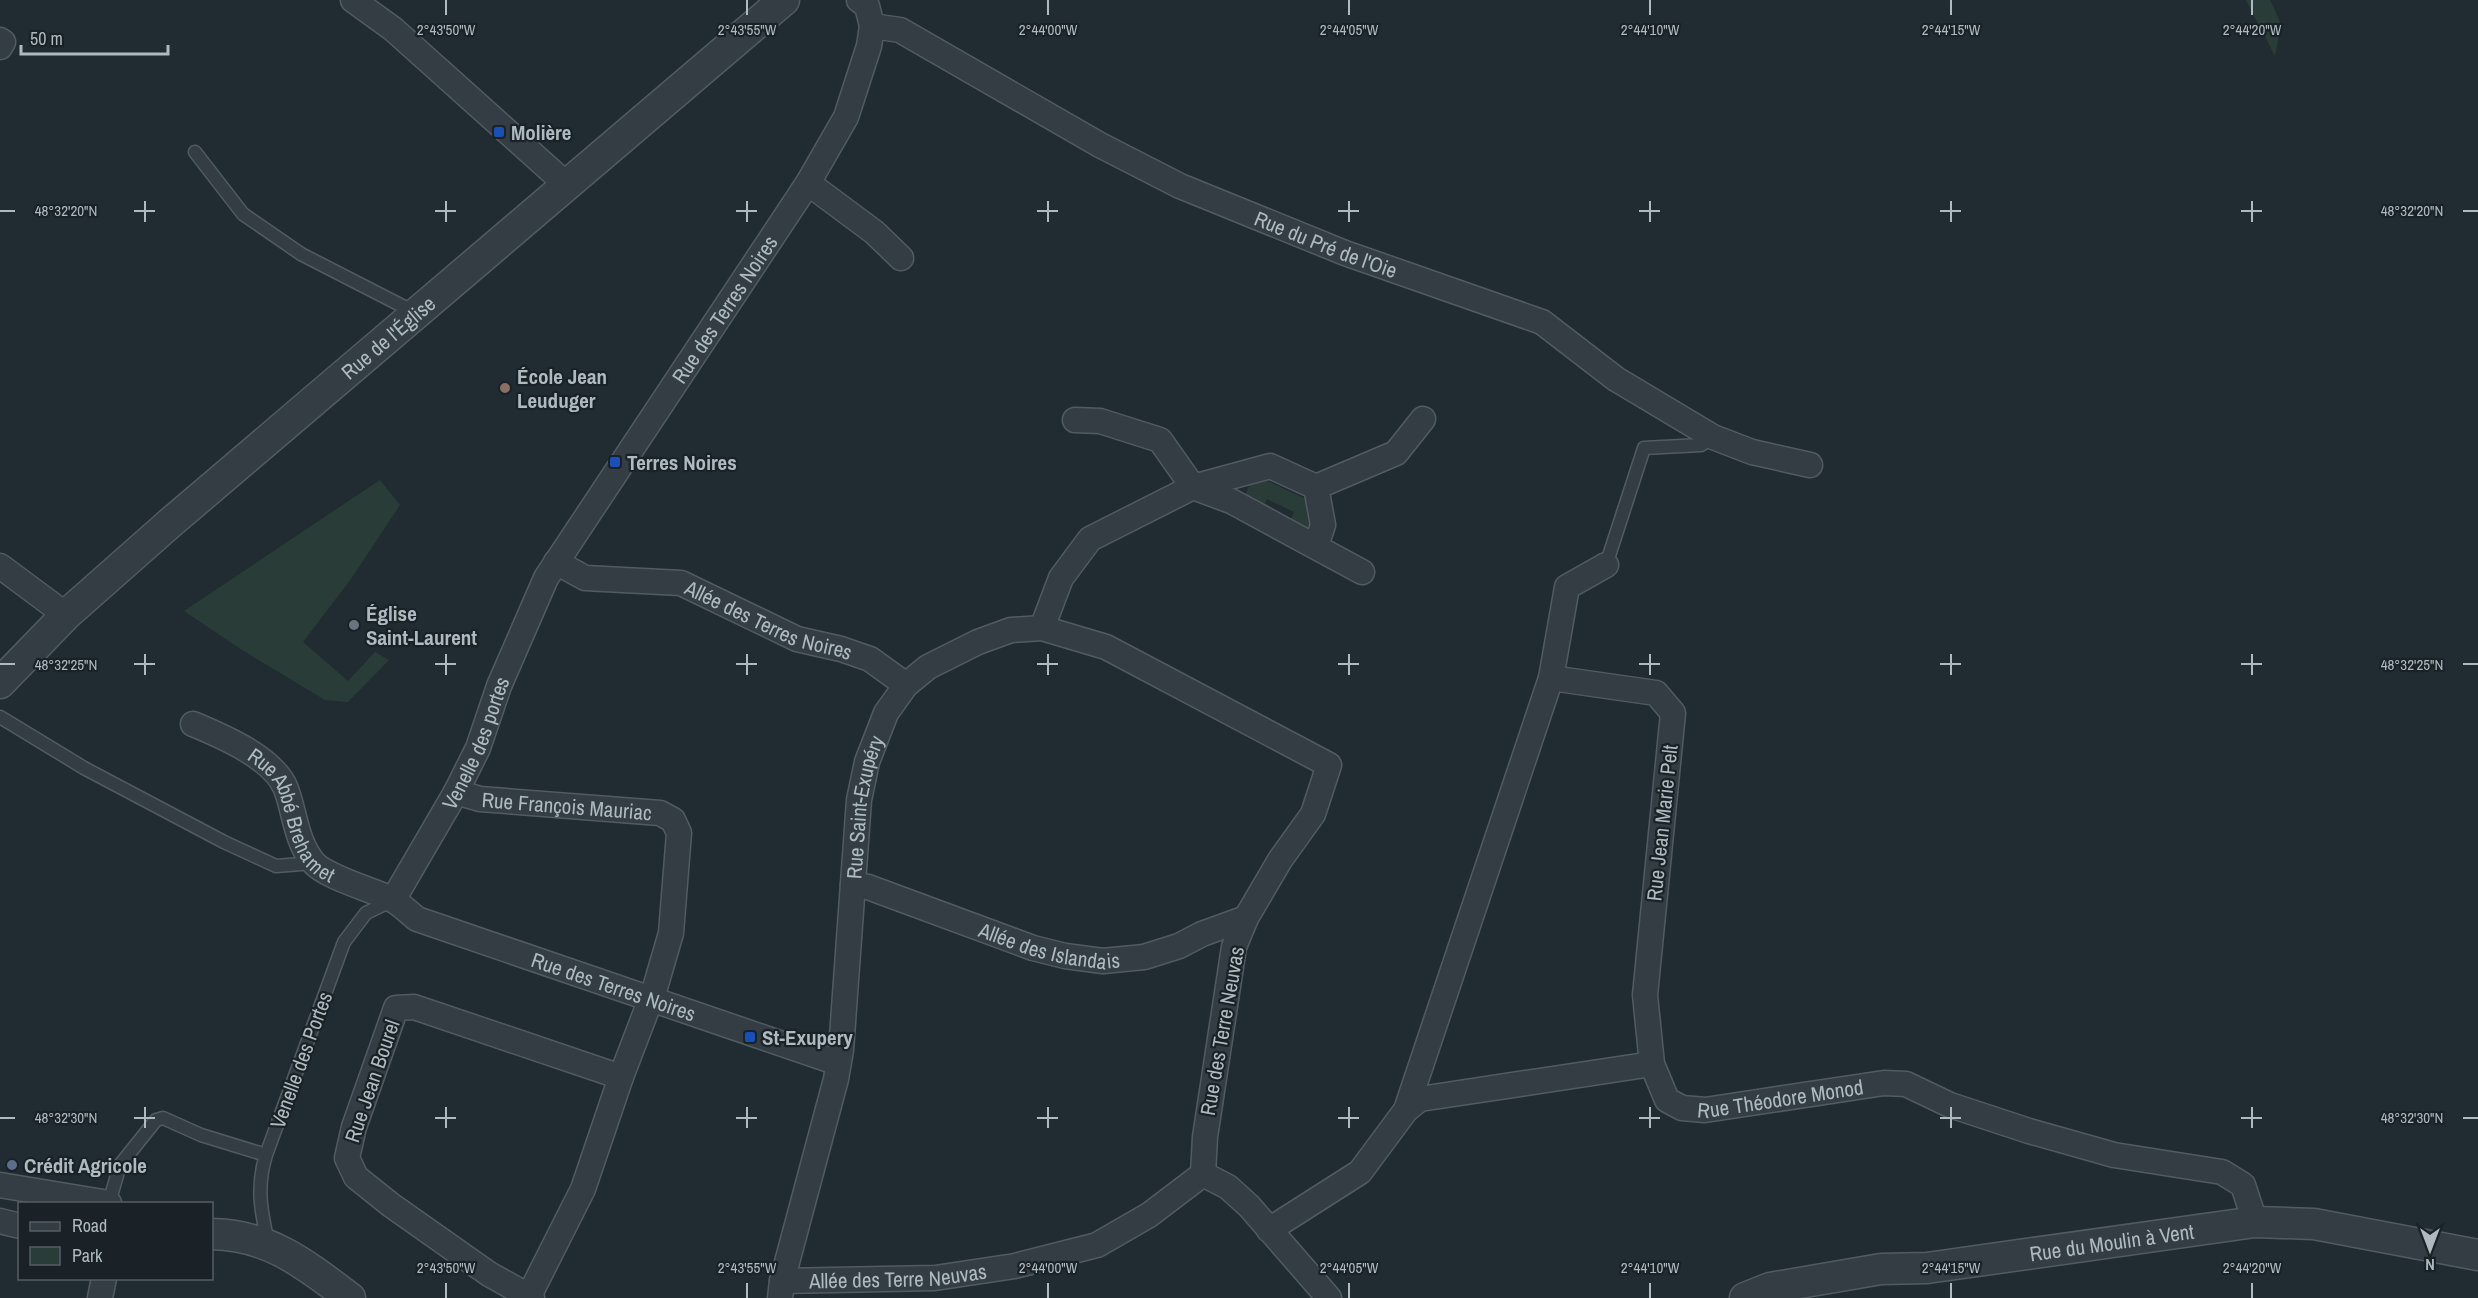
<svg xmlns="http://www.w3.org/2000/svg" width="2478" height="1298" font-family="'Archivo Narrow',sans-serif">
	<rect width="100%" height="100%" fill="#212c32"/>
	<path fill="#2a3c38" d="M 2246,0 L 2270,0 L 2281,24 L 2275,56 Z
		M 1263,479 L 1310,501 L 1316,518 L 1309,529 L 1288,526 L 1294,512 L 1267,499 L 1261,512 L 1245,495 L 1250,484 Z
		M 380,480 L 400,505 L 351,579 L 303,642 L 348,681 L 375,652 L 389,660 L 348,702 L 325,700 L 242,650 L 184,611 Z"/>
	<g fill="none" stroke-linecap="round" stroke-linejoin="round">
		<g stroke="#525b61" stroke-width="15">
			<path id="service" d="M 195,152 L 243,214 L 301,254 L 416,313
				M 1606,565 L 1644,448 L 1701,445 L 1713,437
				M 0,717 L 84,768 L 224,842 L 276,866 L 314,863
				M 109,1203 L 120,1165 L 156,1120 L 163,1118 L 201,1135 L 266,1155
				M 268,1243 C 261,1211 256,1187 266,1155 L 344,942 L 366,913 L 393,900"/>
		</g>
		<g stroke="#525b61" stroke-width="27">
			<g id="minor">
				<path d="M 353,0 L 393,29 L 567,185"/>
				<path id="s1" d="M 872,26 L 900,30 L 1100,145 L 1180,186 L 1345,253 L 1542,322 L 1616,379 L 1713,437 L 1752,452 L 1810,465"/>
				<path d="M 0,40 L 3,42 L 0,47"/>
				<path d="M 808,183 L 874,232 L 901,258"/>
				<path d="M 1075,420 L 1100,421 L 1160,440 L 1193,487 L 1270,466 L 1316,487"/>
				<path d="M 1316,546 L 1323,525 L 1316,487 L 1396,453 L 1423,419"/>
				<path id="s2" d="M 556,562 L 585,578 L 681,583 L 797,639 L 841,649 L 870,659 L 906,685"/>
				<path d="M 0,566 L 66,615"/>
				<path d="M 1042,628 L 1061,578 L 1090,539 L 1193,487 L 1231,501 L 1362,572"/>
				<path d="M 1551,678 L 1567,587 L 1606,565"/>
				<path id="s3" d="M 193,724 C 222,736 274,758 286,789 C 295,813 296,841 313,862 C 325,877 373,890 391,899 C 401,904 409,913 417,919 L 838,1063"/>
				<path id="s4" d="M 456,792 L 480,799 L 660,813 L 673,820 L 679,833 L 671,933 L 655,988 L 621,1077 L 414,1007 L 396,1008 L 354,1127 L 347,1158 L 356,1177 L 391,1205 L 489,1274 L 532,1298"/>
				<path id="s5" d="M 853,885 L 868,887 L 1033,948 L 1065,956 L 1103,961 L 1144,957 L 1179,946 L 1202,934 L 1246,918"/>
				<path id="s6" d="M 393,900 L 456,792 L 478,748 L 499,686 L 546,578 L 808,183 L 846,117 L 869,46 L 872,26 L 867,6 L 859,0"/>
				<path id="s7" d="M 1406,1110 L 1551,678 L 1656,693 L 1673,713 L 1645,995 L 1652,1064 L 1667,1100 L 1682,1108 L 1705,1110 L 1884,1083 L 1906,1084 L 1950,1105 L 2029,1131 L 2114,1155 L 2222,1172 L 2243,1185 L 2255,1222"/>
				<path d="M 0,1185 L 109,1203"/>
				<path d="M 0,1221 L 20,1226"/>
				<path d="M 1269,1230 L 1360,1172 L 1406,1110 L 1420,1099 L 1652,1064"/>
				<path id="s8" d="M 782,1281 L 935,1278 L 1015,1266 L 1097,1245 L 1149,1215 L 1203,1174"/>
				<path d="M 529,1296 L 583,1189 L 621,1077"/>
				<path d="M 100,1298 L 104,1278"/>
				<path id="s9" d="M 780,1298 L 782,1281 L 836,1079 L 841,1050 L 859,800 L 867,762 L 886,713 L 906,685 L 928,667 L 978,642 L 1011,630 L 1042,628 L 1106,647 L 1329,765 L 1313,814 L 1280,860 L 1246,918 L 1234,947 L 1205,1137 L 1203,1174 L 1228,1187 L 1249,1206 L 1329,1298"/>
			</g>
		</g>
		<g stroke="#525b61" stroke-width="33">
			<g id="tertiary">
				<path id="s10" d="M 0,683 L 66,615 L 169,524 L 784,0"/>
				<path d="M 212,1234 C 270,1235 306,1265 350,1298"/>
				<path id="s11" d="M 1745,1298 L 1770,1288 L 1881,1269 L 1927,1268 L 2255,1222 L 2314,1224 L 2478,1255"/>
			</g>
		</g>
		<use href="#service" stroke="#343d43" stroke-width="12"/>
		<use href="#minor" stroke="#343d43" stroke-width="24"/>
		<use href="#tertiary" stroke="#343d43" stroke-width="30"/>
	</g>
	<path fill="none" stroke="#aeb9c0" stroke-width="2" d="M 446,0 L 446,15M 747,0 L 747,15M 1048,0 L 1048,15M 1349,0 L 1349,15M 1650,0 L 1650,15M 1951,0 L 1951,15M 2252,0 L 2252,15M 145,201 L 145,222M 446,201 L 446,222M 747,201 L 747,222M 1048,201 L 1048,222M 1349,201 L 1349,222M 1650,201 L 1650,222M 1951,201 L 1951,222M 2252,201 L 2252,222M 0,211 L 15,211M 134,211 L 155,211M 435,211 L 456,211M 736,211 L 757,211M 1037,211 L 1058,211M 1338,211 L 1359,211M 1639,211 L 1660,211M 1940,211 L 1961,211M 2241,211 L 2262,211M 2463,211 L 2478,211M 145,654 L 145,675M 446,654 L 446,675M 747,654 L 747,675M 1048,654 L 1048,675M 1349,654 L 1349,675M 1650,654 L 1650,675M 1951,654 L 1951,675M 2252,654 L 2252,675M 0,664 L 15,664M 134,664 L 155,664M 435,664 L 456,664M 736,664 L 757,664M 1037,664 L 1058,664M 1338,664 L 1359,664M 1639,664 L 1660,664M 1940,664 L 1961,664M 2241,664 L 2262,664M 2463,664 L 2478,664M 145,1107 L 145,1128M 446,1107 L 446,1128M 747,1107 L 747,1128M 1048,1107 L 1048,1128M 1349,1107 L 1349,1128M 1650,1107 L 1650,1128M 1951,1107 L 1951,1128M 2252,1107 L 2252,1128M 0,1118 L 15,1118M 134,1118 L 155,1118M 435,1118 L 456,1118M 736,1118 L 757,1118M 1037,1118 L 1058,1118M 1338,1118 L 1359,1118M 1639,1118 L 1660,1118M 1940,1118 L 1961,1118M 2241,1118 L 2262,1118M 2463,1118 L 2478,1118M 446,1283 L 446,1298M 747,1283 L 747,1298M 1048,1283 L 1048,1298M 1349,1283 L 1349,1298M 1650,1283 L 1650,1298M 1951,1283 L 1951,1298M 2252,1283 L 2252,1298"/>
	<g fill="#1a4fb4" stroke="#1a2228" stroke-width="2">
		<rect x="493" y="126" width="12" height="12" rx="3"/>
		<rect x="609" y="456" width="12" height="12" rx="3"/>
		<rect x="744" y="1031" width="12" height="12" rx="3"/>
	</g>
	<circle fill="#8d6e63" stroke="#1a2228" stroke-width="2" cx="505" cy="388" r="6"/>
	<circle fill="#6b7280" stroke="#1a2228" stroke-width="2" cx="354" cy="625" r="6"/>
	<circle fill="#5c6f8a" stroke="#1a2228" stroke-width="2" cx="12" cy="1165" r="6"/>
	<g text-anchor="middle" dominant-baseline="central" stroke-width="4.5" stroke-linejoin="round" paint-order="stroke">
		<g font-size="21" font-weight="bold" fill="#aeb9c0" stroke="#1a2228" text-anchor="start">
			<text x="511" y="132">Molière</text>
			<text x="517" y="376">École Jean<tspan x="517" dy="24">Leuduger</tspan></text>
			<text x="627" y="462">Terres Noires</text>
			<text x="366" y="613">Église<tspan x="366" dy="24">Saint-Laurent</tspan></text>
			<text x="762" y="1037">St-Exupery</text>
			<text x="24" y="1165">Crédit Agricole</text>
		</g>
		<g font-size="21" fill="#aeb9c0" stroke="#1a2228">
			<text stroke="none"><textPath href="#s1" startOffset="506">Rue du Pré de l'Oie</textPath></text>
			<text stroke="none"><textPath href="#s6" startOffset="680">Rue des Terres Noires</textPath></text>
			<text stroke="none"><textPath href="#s10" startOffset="520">Rue de l'Église</textPath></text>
			<text stroke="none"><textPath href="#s2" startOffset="225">Allée des Terres Noires</textPath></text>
			<text stroke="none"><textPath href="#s6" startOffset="178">Venelle des portes</textPath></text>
			<text stroke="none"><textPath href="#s4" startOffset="112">Rue François Mauriac</textPath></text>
			<text stroke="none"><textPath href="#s9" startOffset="500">Rue Saint-Exupéry</textPath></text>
			<text stroke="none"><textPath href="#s3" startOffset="142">Rue Abbé Brehamet</textPath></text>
			<text transform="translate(1662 823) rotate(-84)">Rue Jean Marie Pelt</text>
			<text stroke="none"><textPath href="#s5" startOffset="207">Allée des Islandais</textPath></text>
			<text stroke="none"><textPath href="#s3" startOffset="522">Rue des Terres Noires</textPath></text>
			<text transform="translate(1222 1031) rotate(-80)">Rue des Terre Neuvas</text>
			<text transform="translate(301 1060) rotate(-70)">Venelle des Portes</text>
			<text transform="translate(372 1081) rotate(-71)">Rue Jean Bourel</text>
			<text stroke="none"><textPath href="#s7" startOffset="1096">Rue Théodore Monod</textPath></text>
			<text stroke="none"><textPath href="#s11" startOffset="372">Rue du Moulin à Vent</textPath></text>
			<text stroke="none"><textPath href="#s8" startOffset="116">Allée des Terre Neuvas</textPath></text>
		</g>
	</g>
	<g font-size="15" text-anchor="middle" fill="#aeb9c0" stroke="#1a2228" stroke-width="4.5" stroke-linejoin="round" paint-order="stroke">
		<text x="446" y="35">2°43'50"W</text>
		<text x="747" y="35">2°43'55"W</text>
		<text x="1048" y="35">2°44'00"W</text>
		<text x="1349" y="35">2°44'05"W</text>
		<text x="1650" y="35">2°44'10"W</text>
		<text x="1951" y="35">2°44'15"W</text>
		<text x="2252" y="35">2°44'20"W</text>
		<text x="2412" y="216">48°32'20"N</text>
		<text x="66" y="216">48°32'20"N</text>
		<text x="2412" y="670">48°32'25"N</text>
		<text x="66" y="670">48°32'25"N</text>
		<text x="2412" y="1123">48°32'30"N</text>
		<text x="66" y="1123">48°32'30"N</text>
		<text x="446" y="1273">2°43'50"W</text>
		<text x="747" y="1273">2°43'55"W</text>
		<text x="1048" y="1273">2°44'00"W</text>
		<text x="1349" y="1273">2°44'05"W</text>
		<text x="1650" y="1273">2°44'10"W</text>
		<text x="1951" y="1273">2°44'15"W</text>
		<text x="2252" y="1273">2°44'20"W</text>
	</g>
	<rect x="18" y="1202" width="195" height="78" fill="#1a2228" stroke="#555e65" stroke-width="1.5"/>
	<rect x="30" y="1222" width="30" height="9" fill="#343d43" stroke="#555e65" stroke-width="1.5"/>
	<text x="72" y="1232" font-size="18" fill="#aeb9c0">Road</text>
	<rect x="30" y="1247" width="30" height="18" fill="#2a3c38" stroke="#555e65" stroke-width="1.5"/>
	<text x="72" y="1262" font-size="18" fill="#aeb9c0">Park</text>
	<g transform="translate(2430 1250) rotate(180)" stroke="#1a2228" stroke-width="4.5" paint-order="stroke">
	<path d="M0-4.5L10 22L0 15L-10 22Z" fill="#aeb9c0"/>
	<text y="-9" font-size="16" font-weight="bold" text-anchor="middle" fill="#aeb9c0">N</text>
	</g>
	<path d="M21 45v9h147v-9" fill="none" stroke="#aeb9c0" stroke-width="3"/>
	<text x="30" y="45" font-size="18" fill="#aeb9c0" stroke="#1a2228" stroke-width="4.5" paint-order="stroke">50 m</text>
</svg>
